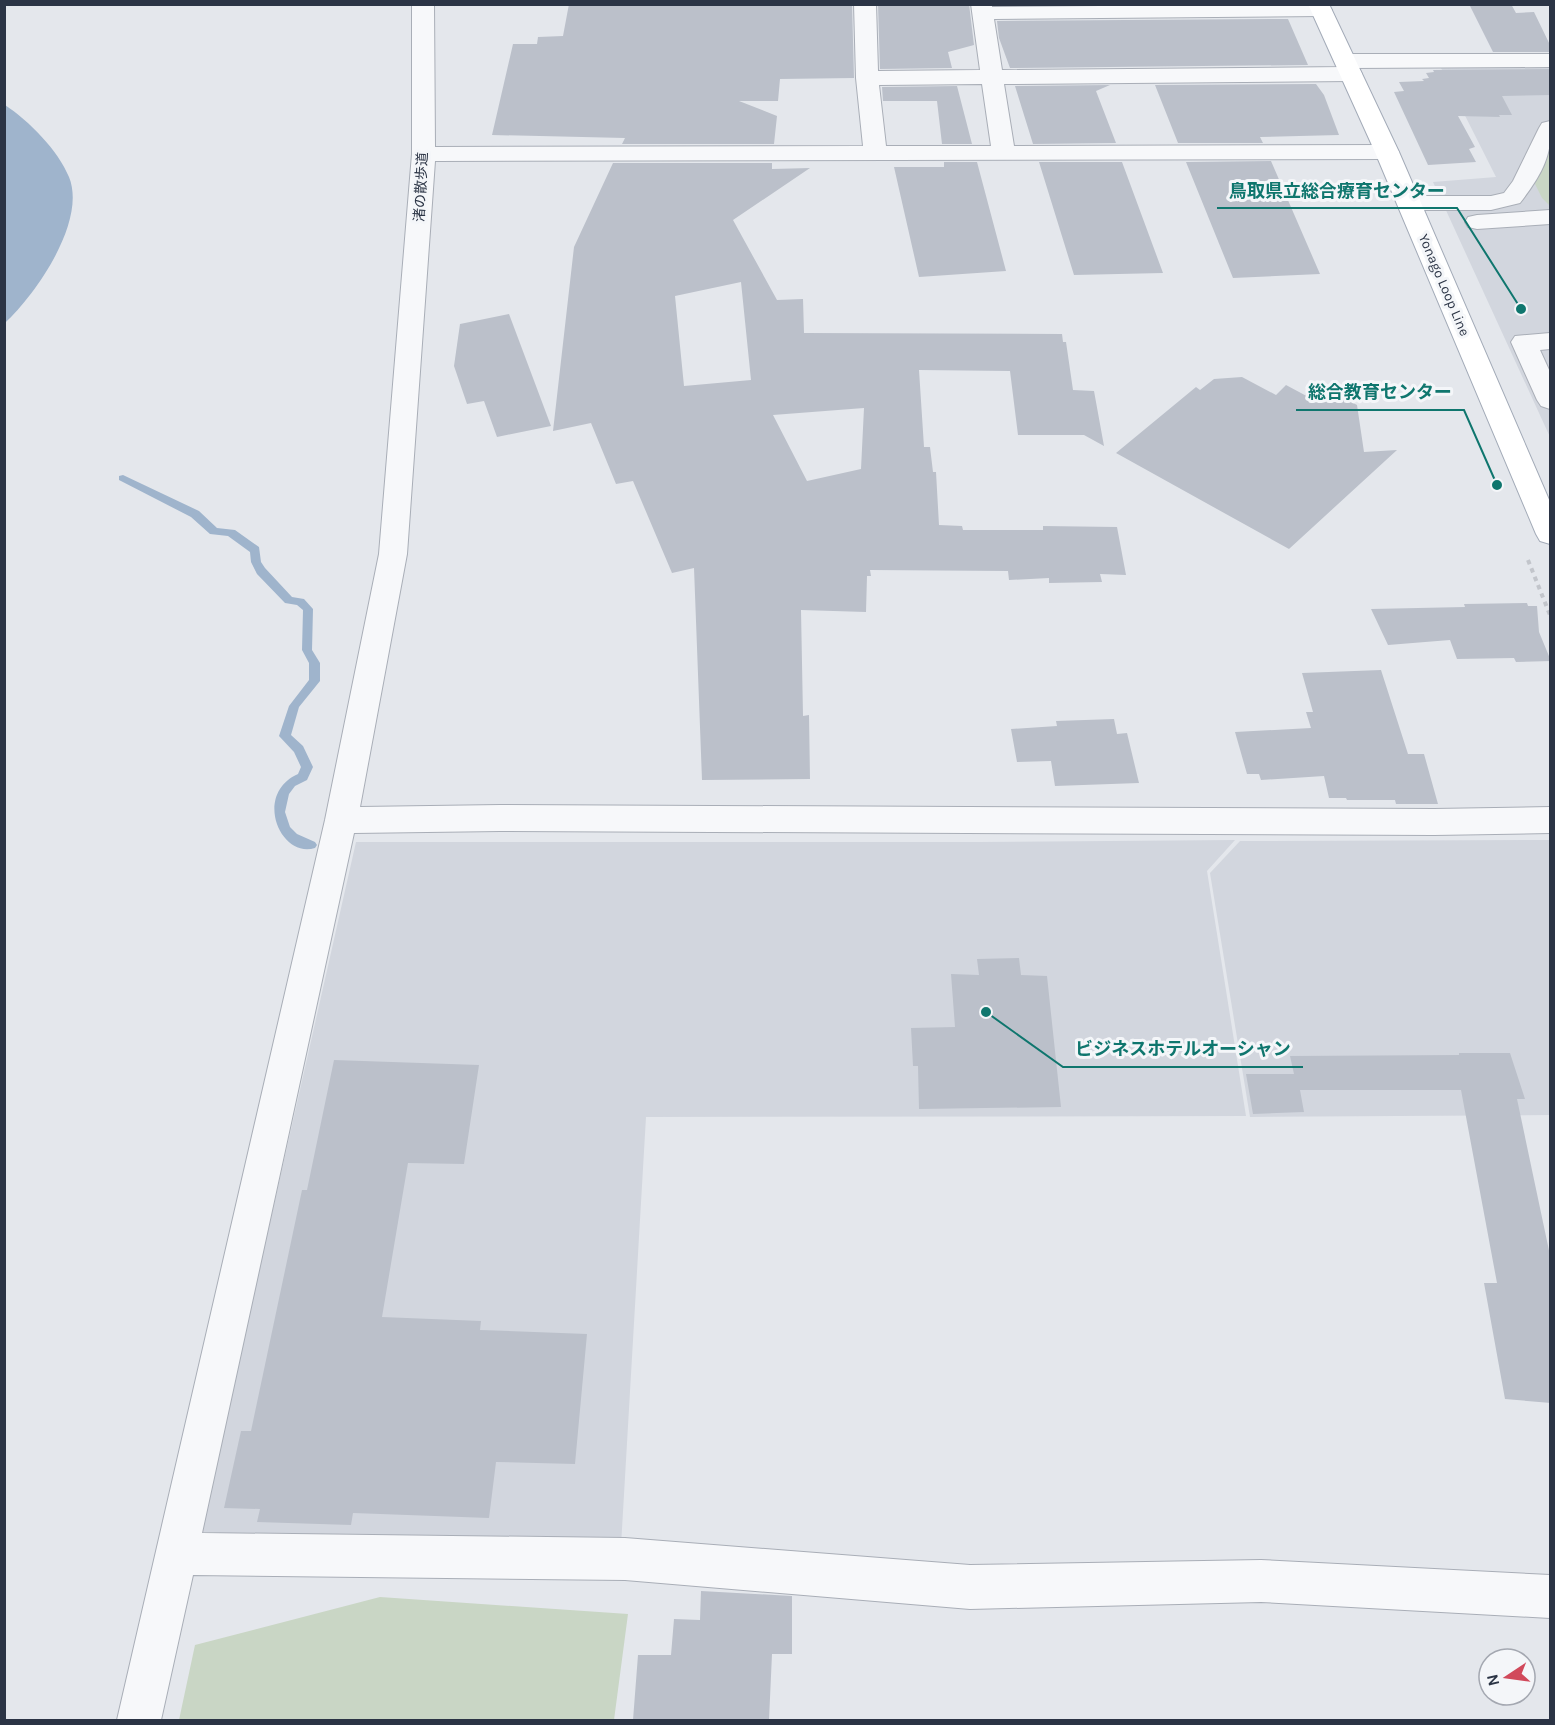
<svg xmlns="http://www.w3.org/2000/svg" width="1555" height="1725" font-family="Karla,'Noto Sans JP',sans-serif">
	<rect width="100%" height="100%" fill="#e4e7ec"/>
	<path fill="#d2d6de" d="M 1440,66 L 1550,66 L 1550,437 L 1433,182 L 1496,177 Z
		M 1235,840 L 1207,871 L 1246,1116 L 646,1117 L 621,1546 L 200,1532 L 356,842 L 979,842 Z
		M 1550,840 L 1550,1115 L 1250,1117 L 1210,873 L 1240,841 Z"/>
	<path fill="#c9d6c5" d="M 1550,149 L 1550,206 L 1542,198 L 1534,182 Z
		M 380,1597 L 628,1614 L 614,1720 L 179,1720 L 195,1645 Z"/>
	<path fill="#9fb4cc" d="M 5,105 C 29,121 58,150 69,177 C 87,221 36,294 5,323 Z"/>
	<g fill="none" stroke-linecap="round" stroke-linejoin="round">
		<path fill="#9fb4cc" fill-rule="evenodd" d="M 123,475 L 199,511 L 217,528 L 235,530 L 259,547 L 261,562 L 265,568 L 292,597 L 304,599 L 313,609 L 312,650 L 320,663 L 320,681 L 299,707 L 291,735 L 303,746 L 313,767 L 307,780 L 295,786 L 289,794 L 285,812 L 290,827 L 297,834 L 315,842 L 317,845 L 315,848 C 280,859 253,794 298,774 L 301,767 L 294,752 L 279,736 L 289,706 L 309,680 L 309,663 L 302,650 L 303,610 L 297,605 L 285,603 L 257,574 L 251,562 L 250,552 L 228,536 L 210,534 L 191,517 L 119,480 L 119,476 Z"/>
	</g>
	<path fill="#bbc0ca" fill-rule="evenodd" d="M 569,4 L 852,4 L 854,78 L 780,79 L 778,101 L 739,101 L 777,116 L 774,144 L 622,144 L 625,138 L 492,135 L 513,44 L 537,44 L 538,37 L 563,36 Z
		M 878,4 L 969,4 L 974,45 L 948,52 L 952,68 L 880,69 Z
		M 1469,4 L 1511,4 L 1516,13 L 1534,12 L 1551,47 L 1551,52 L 1493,52 Z
		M 1288,19 L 1308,65 L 1010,68 L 999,38 L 997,21 Z
		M 1551,69 L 1551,95 L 1502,96 L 1512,115 L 1499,115 L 1500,117 L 1458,116 L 1475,147 L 1469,149 L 1476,162 L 1428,165 L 1394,92 L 1404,91 L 1399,82 L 1424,81 L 1422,79 L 1429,78 L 1426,73 L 1434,72 L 1433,70 Z
		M 1316,84 L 1324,95 L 1339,135 L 1260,137 L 1263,143 L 1178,143 L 1155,85 Z
		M 1110,85 L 1096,91 L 1116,143 L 1033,144 L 1015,86 Z
		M 957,86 L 972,144 L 942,144 L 937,101 L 883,101 L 882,87 Z
		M 1271,161 L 1320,274 L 1233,278 L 1186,162 Z
		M 944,162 L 977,162 L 1006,271 L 919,277 L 894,167 L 944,167 Z
		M 1039,162 L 1122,162 L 1163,273 L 1074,275 Z
		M 613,163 L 772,163 L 772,169 L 810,168 L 733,220 L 777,300 L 803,299 L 804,333 L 1062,334 L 1063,342 L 1066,342 L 1073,390 L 1094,391 L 1104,446 L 1084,435 L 1018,435 L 1010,371 L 919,370 L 924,447 L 930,447 L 933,472 L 936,472 L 939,525 L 962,526 L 963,530 L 1043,530 L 1043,526 L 1117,527 L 1126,575 L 1100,574 L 1102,582 L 1049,583 L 1049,578 L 1009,580 L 1008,571 L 870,570 L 871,576 L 867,576 L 866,612 L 801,610 L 803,716 L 809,715 L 810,779 L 702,780 L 694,568 L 672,573 L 633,481 L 616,484 L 591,423 L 553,431 L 574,247 ZM 741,282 L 751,380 L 684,386 L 675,296 ZM 864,408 L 861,469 L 807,481 L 773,415 Z
		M 509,314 L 551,426 L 497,437 L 484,401 L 467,404 L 454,366 L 460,324 Z
		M 1242,377 L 1276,395 L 1286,385 L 1314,400 L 1326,389 L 1357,405 L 1364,452 L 1397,450 L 1289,549 L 1116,453 L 1196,387 L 1200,390 L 1214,379 Z
		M 1527,603 L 1528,606 L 1537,606 L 1539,632 L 1551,661 L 1516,662 L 1514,658 L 1457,659 L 1450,640 L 1388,645 L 1371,609 L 1465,607 L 1464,604 Z
		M 1381,670 L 1408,754 L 1424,754 L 1438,804 L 1396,804 L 1395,800 L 1347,800 L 1346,798 L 1329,798 L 1324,776 L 1261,780 L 1259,774 L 1247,774 L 1235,732 L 1311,728 L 1306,712 L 1313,712 L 1302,673 Z
		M 1114,719 L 1117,734 L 1127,733 L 1139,783 L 1055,786 L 1051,761 L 1017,762 L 1011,729 L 1057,726 L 1056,721 Z
		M 1019,958 L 1021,975 L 1047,976 L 1061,1107 L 919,1109 L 918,1066 L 913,1066 L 911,1028 L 955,1027 L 951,974 L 979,975 L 977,959 Z
		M 1459,1053 L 1510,1053 L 1525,1099 L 1517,1099 L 1551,1260 L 1551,1403 L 1505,1399 L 1484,1283 L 1497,1283 L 1461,1090 L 1300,1090 L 1304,1112 L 1253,1114 L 1246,1074 L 1294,1074 L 1290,1056 L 1459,1055 Z
		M 334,1060 L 479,1065 L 464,1164 L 408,1163 L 382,1317 L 481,1321 L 480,1330 L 587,1334 L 575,1464 L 496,1462 L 489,1518 L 353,1513 L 351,1525 L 257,1522 L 260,1509 L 224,1508 L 241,1431 L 251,1431 L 302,1190 L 307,1190 Z
		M 701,1591 L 792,1596 L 792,1654 L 772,1654 L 769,1720 L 633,1720 L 638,1655 L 671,1655 L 674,1619 L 700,1620 Z"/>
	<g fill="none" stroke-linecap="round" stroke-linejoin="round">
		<g stroke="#a9aeb7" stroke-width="2">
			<path id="minor" d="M 412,4 L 434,4 L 435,147 L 863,146 L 856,78 L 854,4 L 876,4 L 878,71 L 980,70 L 971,4 L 992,4 L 992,7 L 1324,4 L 1332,10 L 1328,14 L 1321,16 L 994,19 L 1002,70 L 1345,67 L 1338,66 L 1335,61 L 1338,56 L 1346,54 L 1550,54 L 1550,67 L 1352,68 L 1359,69 L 1362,74 L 1359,79 L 1351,81 L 1004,84 L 1014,146 L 1387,145 L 1395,147 L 1399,152 L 1395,157 L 1387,159 L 435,161 L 407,554 L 360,807 L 500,805 L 1434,809 L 1550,807 L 1550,833 L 1434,835 L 500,831 L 354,833 L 202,1533 L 625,1538 L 970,1565 L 1261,1560 L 1550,1575 L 1550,1618 L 1261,1602 L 970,1609 L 625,1580 L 193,1575 L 161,1720 L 117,1720 L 325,820 L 379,554 L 412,154 ZM 982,84 L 991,146 L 886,146 L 879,85 Z
				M 1550,121 C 1554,155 1540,177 1520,203 L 1491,210 L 1409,210 L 1401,208 L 1397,203 L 1401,198 L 1409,196 L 1491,196 L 1504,193 L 1513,181 L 1539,128 L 1542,123 Z
				M 1550,210 L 1550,224 L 1477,229 L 1468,227 L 1465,222 L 1468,217 L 1477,215 Z
				M 1550,333 L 1550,349 L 1540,350 L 1550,372 L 1550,409 L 1541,406 L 1537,400 L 1511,342 L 1515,336 Z"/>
		</g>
		<g stroke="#a3abb8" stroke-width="2">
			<path id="major" d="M 1308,4 L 1329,4 L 1399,152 L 1550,502 L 1550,544 L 1540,541 L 1536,534 L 1375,152 Z"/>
		</g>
		<path stroke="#c2c5cb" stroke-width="4" stroke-dasharray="4.5 4.5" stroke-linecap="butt" d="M 1528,560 L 1550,615"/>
		<use href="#minor" fill="#f7f8fa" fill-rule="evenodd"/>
		<use href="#major" fill="#fff" fill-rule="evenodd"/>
	</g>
	<g text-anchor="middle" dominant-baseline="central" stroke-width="6" stroke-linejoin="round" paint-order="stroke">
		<g font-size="14" fill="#2b3445" stroke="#f4f6f9">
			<text transform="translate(421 187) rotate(-87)">渚の散歩道</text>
			<text transform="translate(1444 285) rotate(67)">Yonago Loop Line</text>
		</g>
	</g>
	<path fill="none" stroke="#0f766e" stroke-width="2" d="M1521 309L1457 208H1217M1497 485L1464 410H1296M986 1012L1063 1067H1303"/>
	<g fill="#0f766e" stroke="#f4f6f9" stroke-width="2">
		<circle cx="1521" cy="309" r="6"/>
		<circle cx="1497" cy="485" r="6"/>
		<circle cx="986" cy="1012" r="6"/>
	</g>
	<g font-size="18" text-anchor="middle" font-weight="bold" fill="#0f766e" stroke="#f4f6f9" stroke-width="6" stroke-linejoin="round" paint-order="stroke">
		<text x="1337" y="197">鳥取県立総合療育センター</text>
		<text x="1380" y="398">総合教育センター</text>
		<text x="1183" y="1055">ビジネスホテルオーシャン</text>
	</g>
	<rect width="1555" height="1725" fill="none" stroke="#2b3445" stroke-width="12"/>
	<g transform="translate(1507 1677) rotate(257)"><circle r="28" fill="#f4f6f9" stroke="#a4a8b1" stroke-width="1.5"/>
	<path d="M0-4.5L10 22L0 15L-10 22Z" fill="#d1495b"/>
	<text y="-9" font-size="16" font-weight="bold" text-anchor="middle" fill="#2b3445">N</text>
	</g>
</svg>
